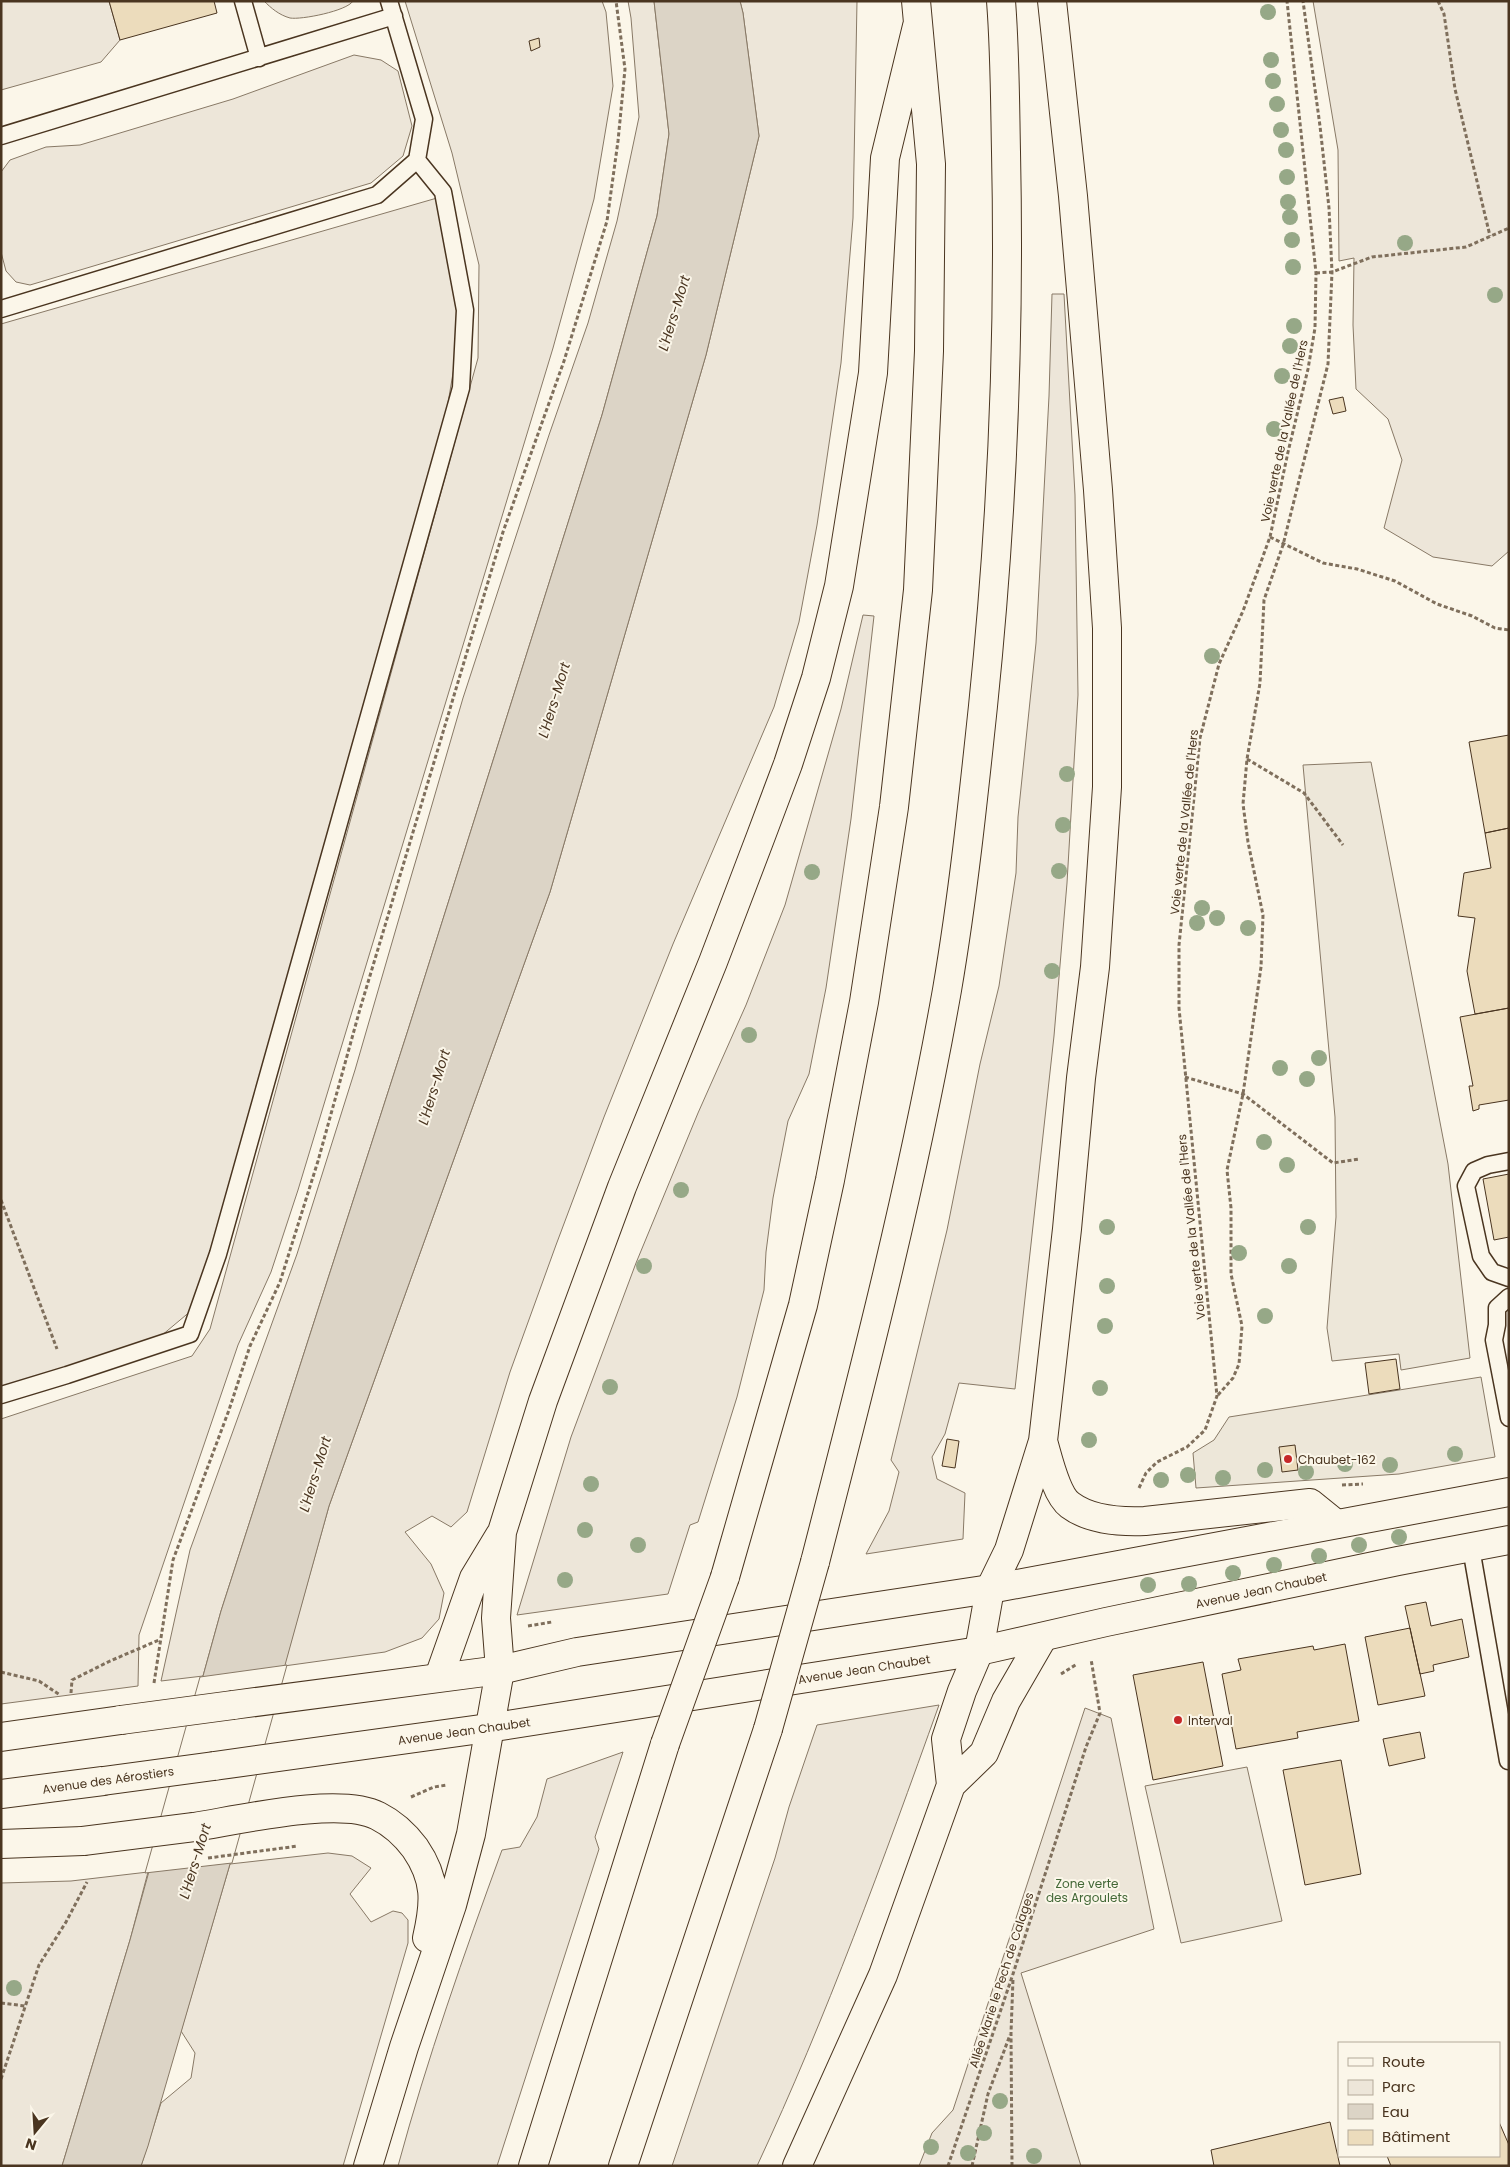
<svg xmlns="http://www.w3.org/2000/svg" width="1510" height="2167" font-family="Poppins,sans-serif">
	<rect width="100%" height="100%" fill="#fbf6e9"/>
	<path fill="#ede6d9" stroke="#887966" d="M 1,1 L 109,1 L 120,40 L 101,62 L 1,90 Z
		M 264,1 L 353,1 C 347,11 301,20 290,18 C 279,15 271,8 264,1 Z
		M 405,1 L 602,1 L 606,12 L 613,86 L 594,199 L 553,348 L 298,1190 L 271,1272 L 238,1345 L 139,1635 L 138,1686 L 1,1704 L 1,1419 L 192,1356 L 210,1329 L 478,358 L 479,265 L 452,153 Z
		M 628,1 L 654,1 L 669,134 L 657,216 L 602,415 L 408,1030 L 221,1611 L 203,1676 L 161,1681 L 190,1550 L 297,1254 L 355,1070 L 463,698 L 549,435 L 588,323 L 617,221 L 639,117 L 631,18 Z
		M 740,1 L 857,1 L 853,218 L 841,363 L 817,525 L 799,622 L 774,707 L 673,944 L 604,1117 L 556,1245 L 510,1372 L 467,1512 L 451,1527 L 432,1516 L 405,1532 L 431,1564 L 444,1593 L 439,1619 L 422,1638 L 385,1652 L 284,1666 L 329,1506 L 550,892 L 706,355 L 759,136 L 743,13 Z
		M 1313,1 L 1509,1 L 1509,551 L 1492,566 L 1433,557 L 1384,528 L 1402,460 L 1388,419 L 1356,389 L 1353,325 L 1354,258 L 1339,261 L 1338,150 Z
		M 354,55 L 381,60 L 398,71 L 412,126 L 403,156 L 371,183 L 30,285 L 16,282 L 6,271 L 1,252 L 1,172 L 10,160 L 46,147 L 80,145 L 233,99 Z
		M 437,198 L 460,331 L 444,427 L 198,1305 L 149,1346 L 1,1388 L 1,324 Z
		M 1052,294 L 1064,294 L 1075,495 L 1078,695 L 1067,883 L 1054,1036 L 1015,1389 L 959,1383 L 945,1434 L 932,1457 L 937,1479 L 965,1493 L 963,1539 L 866,1554 L 889,1511 L 899,1472 L 891,1460 L 947,1230 L 980,1064 L 999,986 L 1016,873 L 1018,817 L 1036,643 L 1049,396 Z
		M 863,615 L 874,616 L 851,819 L 826,988 L 809,1074 L 788,1121 L 773,1198 L 766,1252 L 764,1290 L 737,1397 L 698,1522 L 690,1525 L 668,1594 L 517,1615 L 571,1437 L 636,1263 L 698,1113 L 746,1005 L 785,905 L 841,709 Z
		M 939,1705 C 883,1861 827,2016 757,2166 L 672,2166 L 775,1858 L 789,1807 L 817,1725 Z
		M 1085,1708 L 1111,1718 L 1154,1929 L 1021,1973 L 1081,2166 L 919,2166 L 932,2133 L 953,2110 Z
		M 623,1752 L 595,1837 L 599,1849 L 497,2166 L 398,2166 C 427,2059 464,1954 502,1850 L 520,1847 L 537,1817 L 547,1779 Z
		M 328,1853 L 352,1856 L 371,1868 L 350,1894 L 371,1922 L 393,1911 L 402,1913 L 408,1920 L 408,1943 L 343,2166 L 141,2166 L 161,2103 L 191,2078 L 195,2053 L 181,2031 L 230,1864 Z
		M 148,1872 L 130,1940 L 62,2166 L 1,2166 L 1,1883 L 71,1881 Z"/>
	<path fill="#ede7d9" stroke="#887966" d="M 1371,762 L 1448,1164 L 1470,1358 L 1401,1370 L 1399,1354 L 1332,1361 L 1327,1328 L 1336,1217 L 1335,1117 L 1303,765 Z
		M 1481,1377 L 1495,1457 L 1399,1474 L 1196,1488 L 1193,1453 L 1214,1440 L 1229,1417 Z
		M 1247,1767 L 1282,1921 L 1181,1943 L 1145,1786 Z"/>
	<path fill="#dcd4c6" stroke="#887966" d="M 654,1 L 740,1 L 743,13 L 759,136 L 706,355 L 550,892 L 329,1506 L 230,1864 L 148,2146 L 141,2166 L 62,2166 L 130,1940 L 221,1611 L 408,1030 L 602,415 L 657,216 L 669,134 Z"/>
	<path fill="#fbf6e9" stroke="#887966" d="M 287,1665 L 232,1863 L 145,1873 L 200,1677 Z"/>
	<path fill="#ecdcbc" stroke="#4a3520" d="M 109,1 L 214,1 L 217,13 L 120,40 Z
		M 539,38 L 540,47 L 531,51 L 529,41 Z
		M 1343,397 L 1346,411 L 1333,414 L 1329,400 Z
		M 1509,735 L 1509,828 L 1485,833 L 1469,742 Z
		M 1509,828 L 1509,1008 L 1475,1014 L 1467,971 L 1475,918 L 1458,916 L 1464,873 L 1491,868 L 1485,833 Z
		M 1509,1008 L 1509,1100 L 1479,1105 L 1479,1109 L 1473,1111 L 1469,1086 L 1473,1086 L 1460,1017 Z
		M 1509,1174 L 1509,1237 L 1494,1240 L 1483,1179 Z
		M 1396,1359 L 1400,1389 L 1369,1394 L 1365,1363 Z
		M 947,1439 L 959,1441 L 955,1468 L 942,1466 Z
		M 1295,1445 L 1298,1470 L 1282,1472 L 1279,1447 Z
		M 1426,1602 L 1431,1626 L 1462,1619 L 1469,1657 L 1433,1665 L 1434,1671 L 1420,1674 L 1405,1606 Z
		M 1410,1628 L 1425,1696 L 1378,1705 L 1365,1637 Z
		M 1345,1644 L 1359,1721 L 1297,1732 L 1298,1738 L 1236,1749 L 1222,1674 L 1241,1670 L 1238,1659 L 1313,1646 L 1314,1650 Z
		M 1203,1662 L 1223,1766 L 1153,1780 L 1133,1675 Z
		M 1420,1732 L 1425,1758 L 1389,1766 L 1383,1739 Z
		M 1341,1760 L 1361,1874 L 1305,1885 L 1283,1770 Z
		M 1330,2122 L 1340,2166 L 1214,2166 L 1211,2150 Z
		M 1499,2122 L 1509,2145 L 1509,2166 L 1391,2166 L 1387,2156 L 1499,2156 Z"/>
	<g fill="none" stroke-linecap="round" stroke-linejoin="round">
		<g stroke="#4a3520" stroke-width="19">
			<path id="service" d="M 243,1 L 259,58
				M 1,136 L 394,16
				M 1,309 L 377,195 L 417,160 L 424,119 L 389,1
				M 1509,1161 L 1488,1165 L 1474,1171 L 1466,1186 L 1481,1256 L 1492,1272 L 1509,1278
				M 1509,1297 L 1497,1308 L 1497,1325 L 1494,1340 L 1509,1418
				M 1,1395 L 67,1375 L 190,1334 L 218,1254 L 461,388 L 465,310 L 443,192 L 417,160
				M 1471,1548 L 1508,1761"/>
		</g>
		<g stroke="#4a3520" stroke-width="30">
			<path id="secondary" d="M 233,1705 L 500,1670 L 577,1652 L 990,1589 L 1509,1492
				M 1,1737 L 121,1720
				M 214,1766 L 488,1728 L 979,1651 L 1106,1622 L 1398,1561 L 1509,1540
				M 1,1794 L 103,1781"/>
		</g>
		<g stroke="#4a3520" stroke-width="30">
			<path id="motorway" d="M 1043,1441 C 1048,1458 1056,1495 1070,1505 C 1090,1520 1121,1522 1145,1521 L 1310,1503 L 1336,1524
				M 815,1562 C 864,1372 913,1182 947,990 C 963,896 973,801 983,706 C 1002,522 1010,337 1006,152 C 1005,102 1005,51 1001,1
				M 725,1577 L 803,1305 L 830,1180 L 864,1002 L 894,807 L 918,590 L 929,351 L 931,164 L 916,1
				M 439,1677 L 474,1578 L 500,1535
				M 951,1785 L 946,1739 L 962,1691 L 979,1651 L 990,1589 L 1009,1550 L 1043,1441 L 1067,1229 L 1081,1078 L 1095,967 L 1107,787 L 1107,628 L 1098,490 L 1073,196 L 1052,1
				M 194,1827 C 239,1820 340,1796 378,1816 C 392,1823 406,1836 415,1848 C 437,1880 435,1903 427,1938
				M 1,1844 L 83,1841
				M 368,2166 L 404,2047 L 452,1905 L 471,1834 L 500,1670 L 496,1618 L 502,1532 L 543,1401 L 622,1187 L 713,962 L 761,836 L 788,764 L 816,678 L 839,586 L 873,373 L 885,158 L 917,26
				M 533,2166 L 665,1744
				M 623,2166 L 768,1729
				M 797,2166 L 883,1975 L 951,1785 L 984,1753 L 1006,1701 L 1043,1637"/>
		</g>
		<path stroke="#7f6f5c" stroke-width="3" stroke-dasharray="4 2.5" stroke-linecap="butt" d="M 1438,1 L 1444,14 L 1455,89 L 1490,236
			M 1316,273 L 1332,272 L 1372,257 L 1466,247 L 1509,228
			M 1270,537 L 1323,563 L 1357,569 L 1395,581 L 1437,604 L 1472,616 L 1495,628 L 1509,630
			M 1247,759 L 1304,793 L 1343,845
			M 1185,1077 L 1243,1094 L 1333,1163 L 1359,1159
			M 1,1200 L 57,1349
			M 1218,1395 L 1233,1378 L 1239,1364 L 1242,1326 L 1231,1274 L 1231,1208 L 1227,1170 L 1243,1094 L 1261,967 L 1263,915 L 1248,842 L 1243,804 L 1247,759 L 1260,683 L 1264,600 L 1283,545 L 1328,364 L 1332,272 L 1329,208 L 1320,126 L 1303,1
			M 1342,1485 L 1363,1484
			M 1139,1488 L 1146,1473 L 1157,1462 L 1187,1447 L 1205,1430 L 1217,1396 L 1179,1008 L 1179,945 L 1200,738 L 1219,664 L 1243,611 L 1270,537 L 1288,452 L 1308,369 L 1315,328 L 1316,273 L 1287,1
			M 528,1626 L 552,1622
			M 1,1672 L 39,1681 L 60,1695
			M 1061,1674 L 1077,1664
			M 154,1683 L 173,1560 L 229,1410 L 250,1346 L 280,1282 L 318,1161 L 360,1009 L 503,532 L 564,361 L 607,221 L 618,141 L 625,69 L 616,1
			M 71,1693 L 72,1680 L 110,1661 L 159,1640
			M 411,1797 L 434,1787 L 447,1785
			M 1,2003 L 25,2006
			M 1,2079 L 39,1965 L 66,1922 L 87,1882
			M 948,2166 L 1013,1974 L 1086,1747 L 1100,1713 L 1091,1659
			M 972,2166 L 988,2094 L 1010,2035
			M 1012,2166 L 1011,2033 L 1013,1979"/>
		<use href="#service" stroke="#fbf6e9" stroke-width="16"/>
		<use href="#secondary" stroke="#fbf6e9" stroke-width="28"/>
		<use href="#motorway" stroke="#fbf6e9" stroke-width="28"/>
		<g stroke="#4a3520" stroke-width="30" stroke-linecap="butt">
			<path id="secondary-bridge" d="M 121,1720 L 233,1705
				M 103,1781 L 214,1766"/>
		</g>
		<g stroke="#4a3520" stroke-width="30" stroke-linecap="butt">
			<path id="motorway-bridge" d="M 768,1729 L 815,1562
				M 665,1744 L 725,1577
				M 83,1841 L 194,1827"/>
		</g>
		<path stroke="#7f6f5c" stroke-width="3" stroke-dasharray="4 2.5" stroke-linecap="butt" d="M 208,1858 L 298,1846"/>
		<use href="#secondary-bridge" stroke="#fbf6e9" stroke-width="28"/>
		<use href="#motorway-bridge" stroke="#fbf6e9" stroke-width="28"/>
	</g>
	<g fill="#96a887">
		<circle cx="1268" cy="12" r="8"/>
		<circle cx="1271" cy="60" r="8"/>
		<circle cx="1273" cy="81" r="8"/>
		<circle cx="1277" cy="104" r="8"/>
		<circle cx="1281" cy="130" r="8"/>
		<circle cx="1286" cy="150" r="8"/>
		<circle cx="1287" cy="177" r="8"/>
		<circle cx="1288" cy="202" r="8"/>
		<circle cx="1290" cy="217" r="8"/>
		<circle cx="1292" cy="240" r="8"/>
		<circle cx="1405" cy="243" r="8"/>
		<circle cx="1293" cy="267" r="8"/>
		<circle cx="1495" cy="295" r="8"/>
		<circle cx="1294" cy="326" r="8"/>
		<circle cx="1290" cy="346" r="8"/>
		<circle cx="1282" cy="376" r="8"/>
		<circle cx="1274" cy="429" r="8"/>
		<circle cx="1212" cy="656" r="8"/>
		<circle cx="1067" cy="774" r="8"/>
		<circle cx="1063" cy="825" r="8"/>
		<circle cx="1059" cy="871" r="8"/>
		<circle cx="812" cy="872" r="8"/>
		<circle cx="1202" cy="908" r="8"/>
		<circle cx="1217" cy="918" r="8"/>
		<circle cx="1197" cy="923" r="8"/>
		<circle cx="1248" cy="928" r="8"/>
		<circle cx="1052" cy="971" r="8"/>
		<circle cx="749" cy="1035" r="8"/>
		<circle cx="1319" cy="1058" r="8"/>
		<circle cx="1280" cy="1068" r="8"/>
		<circle cx="1307" cy="1079" r="8"/>
		<circle cx="1264" cy="1142" r="8"/>
		<circle cx="1287" cy="1165" r="8"/>
		<circle cx="681" cy="1190" r="8"/>
		<circle cx="1107" cy="1227" r="8"/>
		<circle cx="1308" cy="1227" r="8"/>
		<circle cx="1239" cy="1253" r="8"/>
		<circle cx="644" cy="1266" r="8"/>
		<circle cx="1289" cy="1266" r="8"/>
		<circle cx="1107" cy="1286" r="8"/>
		<circle cx="1265" cy="1316" r="8"/>
		<circle cx="1105" cy="1326" r="8"/>
		<circle cx="610" cy="1387" r="8"/>
		<circle cx="1100" cy="1388" r="8"/>
		<circle cx="1089" cy="1440" r="8"/>
		<circle cx="1455" cy="1454" r="8"/>
		<circle cx="1345" cy="1464" r="8"/>
		<circle cx="1390" cy="1465" r="8"/>
		<circle cx="1265" cy="1470" r="8"/>
		<circle cx="1306" cy="1472" r="8"/>
		<circle cx="1188" cy="1475" r="8"/>
		<circle cx="1223" cy="1478" r="8"/>
		<circle cx="1161" cy="1480" r="8"/>
		<circle cx="591" cy="1484" r="8"/>
		<circle cx="585" cy="1530" r="8"/>
		<circle cx="1399" cy="1537" r="8"/>
		<circle cx="638" cy="1545" r="8"/>
		<circle cx="1359" cy="1545" r="8"/>
		<circle cx="1319" cy="1556" r="8"/>
		<circle cx="1274" cy="1565" r="8"/>
		<circle cx="1233" cy="1573" r="8"/>
		<circle cx="565" cy="1580" r="8"/>
		<circle cx="1189" cy="1584" r="8"/>
		<circle cx="1148" cy="1585" r="8"/>
		<circle cx="14" cy="1988" r="8"/>
		<circle cx="1000" cy="2101" r="8"/>
		<circle cx="984" cy="2133" r="8"/>
		<circle cx="931" cy="2147" r="8"/>
		<circle cx="968" cy="2153" r="8"/>
		<circle cx="1034" cy="2156" r="8"/>
	</g>
	<g fill="#c62828" stroke="#fbf6e9" stroke-width="2">
		<circle cx="1288" cy="1459" r="5"/>
		<circle cx="1178" cy="1720" r="5"/>
	</g>
	<g text-anchor="middle" dominant-baseline="central" stroke-width="4" stroke-linejoin="round" paint-order="stroke">
		<g font-size="12" fill="#4a3520" stroke="#fbf6e9">
			<text transform="translate(1284 431) rotate(-78)">Voie verte de la Vallée de l'Hers</text>
			<text transform="translate(1184 822) rotate(-84)">Voie verte de la Vallée de l'Hers</text>
			<text transform="translate(1191 1227) rotate(-96)">Voie verte de la Vallée de l'Hers</text>
			<text transform="translate(1261 1590) rotate(-12)">Avenue Jean Chaubet</text>
			<text transform="translate(864 1669) rotate(-9)">Avenue Jean Chaubet</text>
			<text transform="translate(464 1731) rotate(-8)">Avenue Jean Chaubet</text>
			<text transform="translate(108 1780) rotate(-8)">Avenue des Aérostiers</text>
			<text transform="translate(1001 1980) rotate(-72)">Allée Marie le Pech de Calages</text>
		</g>
		<g font-size="12" fill="#4a3520" stroke="#fbf6e9" text-anchor="start">
			<text x="1298" y="1459">Chaubet-162</text>
			<text x="1188" y="1720">Interval</text>
		</g>
		<g font-size="12" fill="#436837" stroke="#fbf6e9">
			<text x="1087" y="1883">Zone verte<tspan x="1087" dy="14">des Argoulets</tspan></text>
		</g>
		<g font-size="14" font-style="italic" fill="#4a3520" stroke="#fbf6e9">
			<text transform="translate(674 313) rotate(-73)">L'Hers-Mort</text>
			<text transform="translate(554 700) rotate(-73)">L'Hers-Mort</text>
			<text transform="translate(434 1087) rotate(-73)">L'Hers-Mort</text>
			<text transform="translate(315 1474) rotate(-73)">L'Hers-Mort</text>
			<text transform="translate(195 1861) rotate(-73)">L'Hers-Mort</text>
		</g>
	</g>
	<rect width="1510" height="2167" fill="none" stroke="#4a3520" stroke-width="5"/>
	<rect x="1338" y="2042" width="162" height="115" fill="#fbf6e9" stroke="#b4a999"/>
	<rect x="1348" y="2058" width="25" height="8" fill="#fbf6e9" stroke="#b4a999"/>
	<text x="1382" y="2067" font-size="15" fill="#4a3520">Route</text>
	<rect x="1348" y="2080" width="25" height="15" fill="#ede6d9" stroke="#b4a999"/>
	<text x="1382" y="2092" font-size="15" fill="#4a3520">Parc</text>
	<rect x="1348" y="2104" width="25" height="15" fill="#dcd4c6" stroke="#b4a999"/>
	<text x="1382" y="2117" font-size="15" fill="#4a3520">Eau</text>
	<rect x="1348" y="2130" width="25" height="15" fill="#ecdcbc" stroke="#b4a999"/>
	<text x="1382" y="2142" font-size="15" fill="#4a3520">Bâtiment</text>
	<g transform="translate(35 2132) rotate(198)" stroke="#fbf6e9" stroke-width="4" paint-order="stroke">
	<path d="M0-4L9 19L0 12L-9 19Z" fill="#4a3520"/>
	<text y="-8" font-size="14" font-weight="bold" text-anchor="middle" fill="#4a3520">N</text>
	</g>
</svg>
